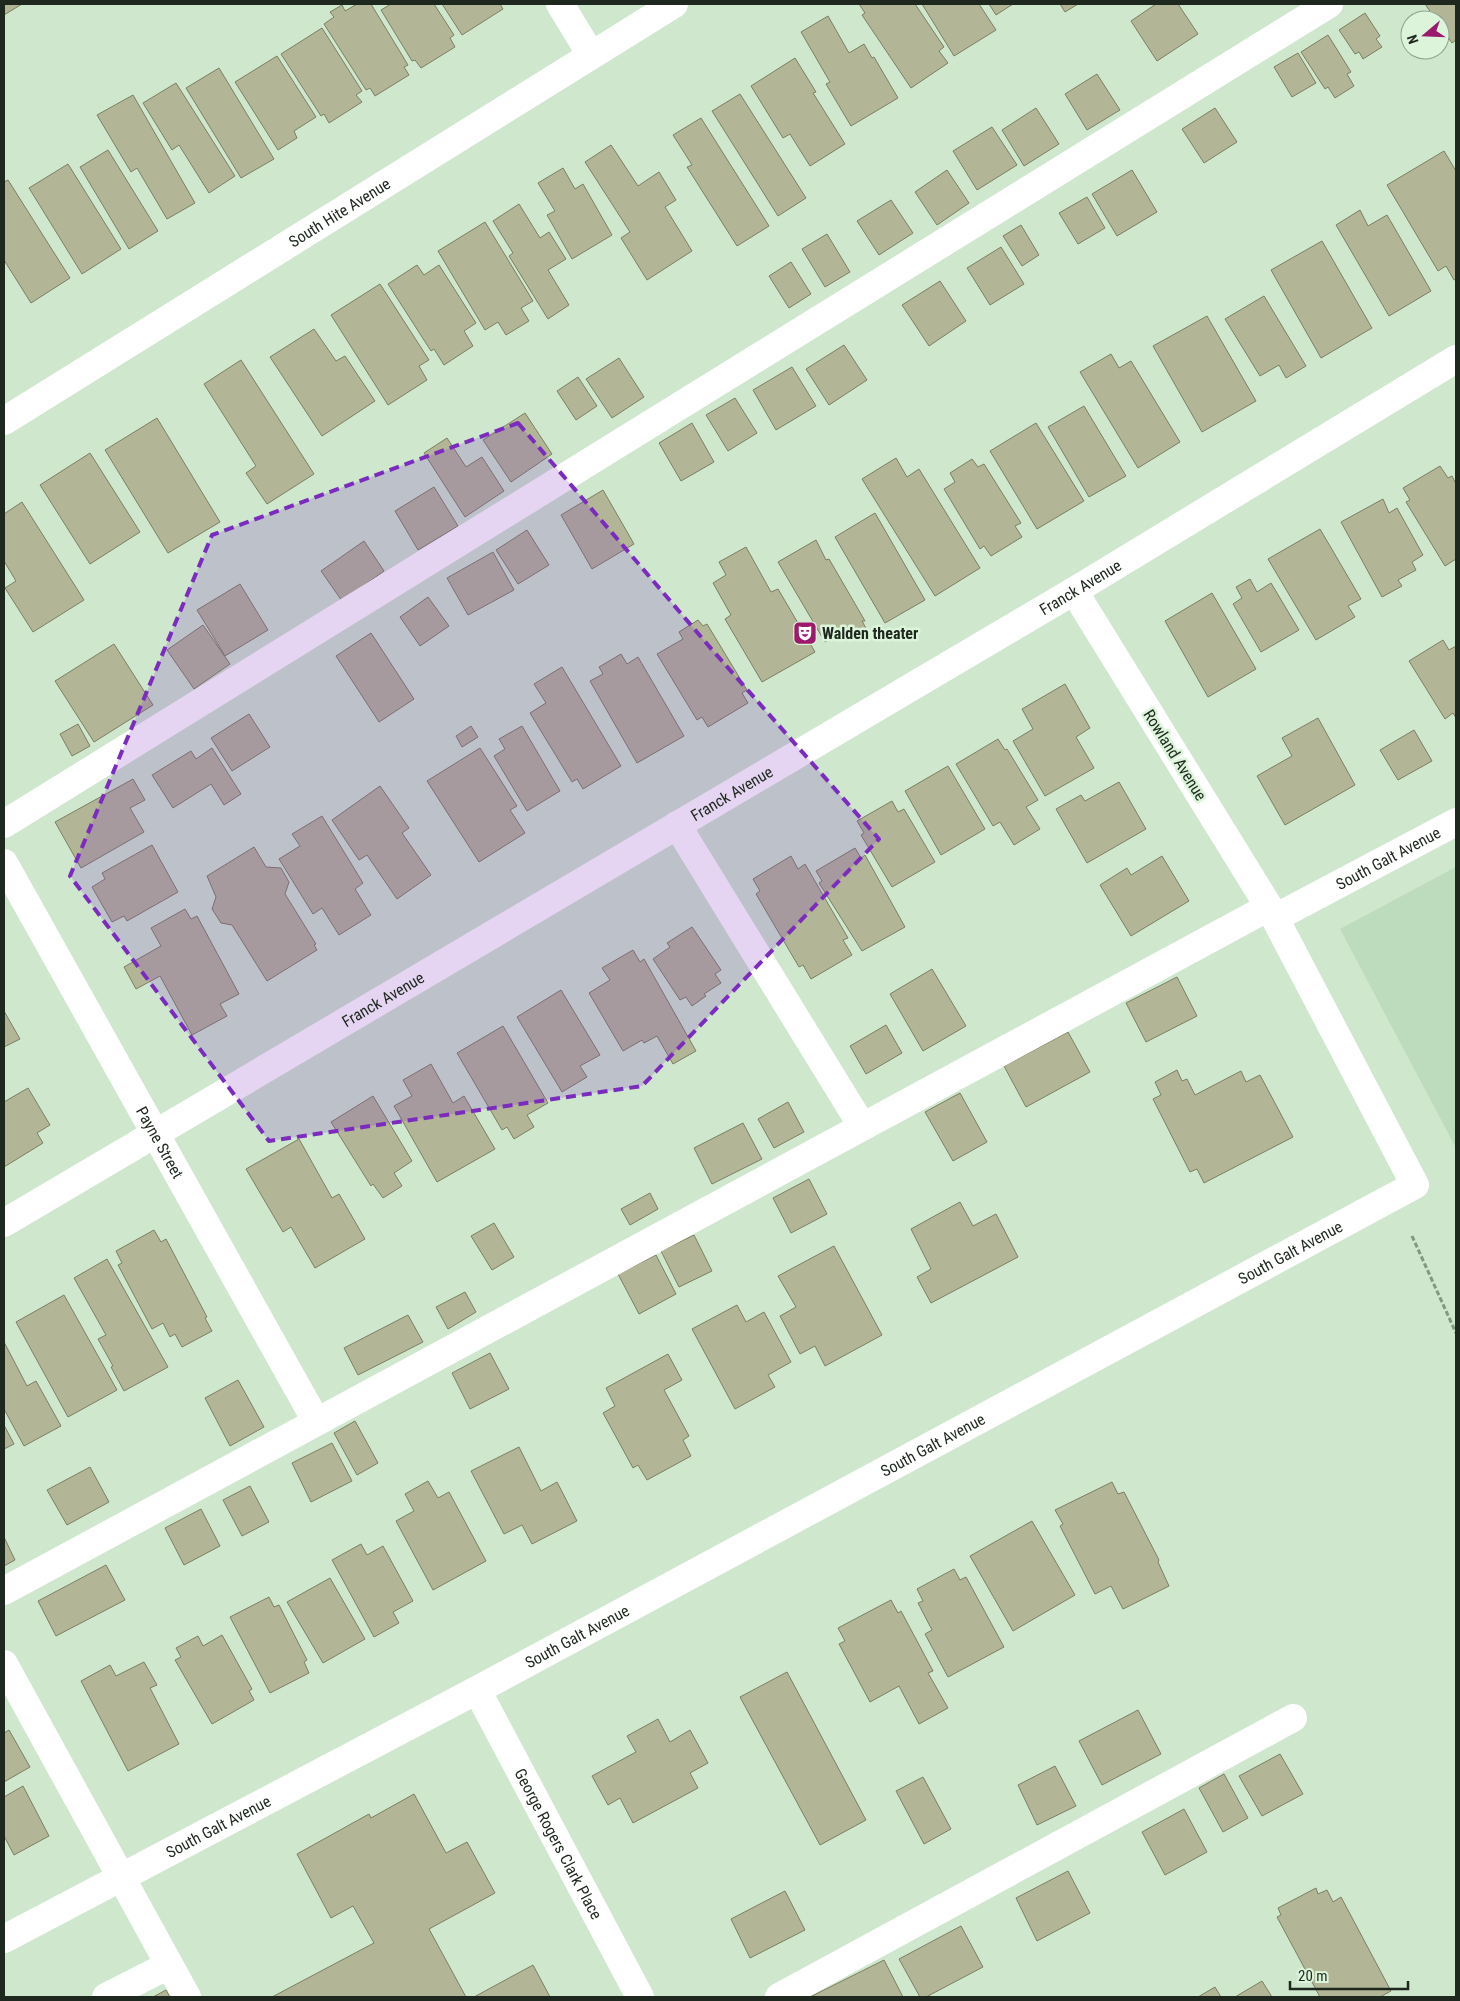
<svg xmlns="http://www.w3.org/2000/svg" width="1460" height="2001" font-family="'Roboto Condensed',sans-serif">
	<rect width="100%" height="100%" fill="#cee7cd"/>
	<path fill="#bddcbd" d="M 1456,867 L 1456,1148 L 1340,929 Z"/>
	<path fill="#b2b696" stroke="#7c7f62" d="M 4,4 L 22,4 L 4,15 Z
		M 357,4 L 371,4 L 408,65 L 404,67 L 409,75 L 375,96 L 370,88 L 366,90 L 324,24 L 334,17 L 330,12 L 342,5 L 345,11 Z
		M 391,4 L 434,4 L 454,35 L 450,38 L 455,47 L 421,68 L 415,60 L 412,61 L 381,10 Z
		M 442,4 L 500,4 L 503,9 L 462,35 Z
		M 859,4 L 915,4 L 944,47 L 939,51 L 948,63 L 911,88 L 862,15 L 865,13 Z
		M 922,4 L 979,4 L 996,30 L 954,56 Z
		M 989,4 L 1013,4 L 996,15 Z
		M 1060,4 L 1078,4 L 1065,12 Z
		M 1156,4 L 1178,4 L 1198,34 L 1157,61 L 1131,21 Z
		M 1425,4 L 1456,4 L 1456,40 L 1452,43 L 1440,26 L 1440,20 L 1436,20 Z
		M 1365,13 L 1380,36 L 1376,39 L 1382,47 L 1363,59 L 1359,52 L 1355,54 L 1339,30 Z
		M 828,16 L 849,53 L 864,44 L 872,58 L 874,57 L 898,98 L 851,126 L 826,84 L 830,82 L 801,32 Z
		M 322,28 L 362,91 L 356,95 L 362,102 L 329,123 L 324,114 L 321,116 L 281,54 Z
		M 1328,35 L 1351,72 L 1347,74 L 1354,86 L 1335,98 L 1328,87 L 1325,89 L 1301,52 Z
		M 1298,53 L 1316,83 L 1292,97 L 1274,67 Z
		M 277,56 L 316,117 L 294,131 L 297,138 L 278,150 L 235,82 Z
		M 795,58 L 816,92 L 813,93 L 845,144 L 810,166 L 790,134 L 783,138 L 751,86 Z
		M 219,68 L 274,159 L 241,178 L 186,88 Z
		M 1097,74 L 1120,110 L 1087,130 L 1065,94 Z
		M 176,83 L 235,176 L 209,193 L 179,145 L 172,150 L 143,103 Z
		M 740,94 L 806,198 L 778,216 L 712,111 Z
		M 133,95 L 195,203 L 167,219 L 137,168 L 131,172 L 97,115 Z
		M 1036,108 L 1059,144 L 1024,166 L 1002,130 Z
		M 1215,108 L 1237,142 L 1204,163 L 1182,129 Z
		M 701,118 L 769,226 L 737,246 L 687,167 L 692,165 L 673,135 Z
		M 992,127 L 1017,165 L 977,190 L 953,151 Z
		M 611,145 L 638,186 L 659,172 L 676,200 L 665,207 L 692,251 L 647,280 L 621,238 L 630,232 L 585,162 Z
		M 108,150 L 158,231 L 129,249 L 80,167 Z
		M 1444,151 L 1456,171 L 1456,279 L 1454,280 L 1446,266 L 1438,271 L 1387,185 Z
		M 68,164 L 121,249 L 82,274 L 29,188 Z
		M 563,168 L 575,189 L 583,184 L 612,235 L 572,259 L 547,215 L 555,211 L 538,183 Z
		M 947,170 L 969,203 L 937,225 L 915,192 Z
		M 1132,170 L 1157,212 L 1117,236 L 1092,194 Z
		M 8,180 L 70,278 L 31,303 L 4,260 L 4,182 Z
		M 1087,197 L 1105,228 L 1078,244 L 1059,213 Z
		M 891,200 L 913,233 L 879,255 L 857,221 Z
		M 519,204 L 540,238 L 549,232 L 566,259 L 548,270 L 569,305 L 548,319 L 509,256 L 513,253 L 493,221 Z
		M 1360,210 L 1368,226 L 1387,215 L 1431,291 L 1389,316 L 1336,225 Z
		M 485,222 L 533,301 L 521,308 L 529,321 L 506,335 L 498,322 L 485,330 L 438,251 Z
		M 1021,225 L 1039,255 L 1022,266 L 1003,236 Z
		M 827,234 L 850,272 L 825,287 L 802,249 Z
		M 1322,241 L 1372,328 L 1321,358 L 1271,270 Z
		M 1001,247 L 1024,284 L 990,305 L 967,268 Z
		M 791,262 L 811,294 L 789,308 L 769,276 Z
		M 417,265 L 424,275 L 439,265 L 476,323 L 464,331 L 473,346 L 444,365 L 434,349 L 431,351 L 388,284 Z
		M 940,281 L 966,321 L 929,346 L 902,305 Z
		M 380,284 L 429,360 L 419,366 L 427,380 L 388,405 L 331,315 Z
		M 1264,296 L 1306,366 L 1286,378 L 1279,365 L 1260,376 L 1225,319 Z
		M 1207,316 L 1256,401 L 1202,432 L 1153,346 Z
		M 314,329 L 336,361 L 345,356 L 375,401 L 322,436 L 270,357 Z
		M 844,345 L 867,380 L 829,405 L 806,369 Z
		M 1111,354 L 1119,368 L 1131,361 L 1180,442 L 1138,468 L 1080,372 Z
		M 619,358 L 644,397 L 612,418 L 586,379 Z
		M 241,360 L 314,474 L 267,504 L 246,473 L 256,466 L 204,384 Z
		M 792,367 L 816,406 L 776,430 L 753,390 Z
		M 578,377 L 597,406 L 576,420 L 557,391 Z
		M 735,398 L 757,433 L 728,451 L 706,415 Z
		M 1084,406 L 1126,476 L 1089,497 L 1048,427 Z
		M 525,413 L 552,454 L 511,482 L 483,440 Z
		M 157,418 L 220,522 L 168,553 L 105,450 Z
		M 692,423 L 714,462 L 681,481 L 659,443 Z
		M 1036,423 L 1084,501 L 1037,529 L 990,451 Z
		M 447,438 L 466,467 L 482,457 L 504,491 L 465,517 L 424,453 Z
		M 90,453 L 140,532 L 90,564 L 40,485 Z
		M 896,458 L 907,477 L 919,469 L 980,568 L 935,596 L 862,479 Z
		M 972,459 L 978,467 L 984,464 L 1021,523 L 1015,526 L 1022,537 L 991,556 L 984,546 L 980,549 L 944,489 L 955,482 L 950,473 Z
		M 1440,466 L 1448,478 L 1452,476 L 1456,484 L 1456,559 L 1445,566 L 1406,502 L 1410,500 L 1403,488 Z
		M 434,487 L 458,526 L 418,550 L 395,511 Z
		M 603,490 L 634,544 L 592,569 L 561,515 Z
		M 1383,499 L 1389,513 L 1397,508 L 1423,555 L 1412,562 L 1416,570 L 1398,580 L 1402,586 L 1382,597 L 1341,522 Z
		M 22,502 L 84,600 L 33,632 L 5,588 L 16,581 L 4,561 L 4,514 Z
		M 875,513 L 925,600 L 885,623 L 835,537 Z
		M 1320,529 L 1361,599 L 1348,606 L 1355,617 L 1316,640 L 1268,559 Z
		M 527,530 L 549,565 L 518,584 L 496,550 Z
		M 816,540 L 826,560 L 829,559 L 865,621 L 862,621 L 867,630 L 847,641 L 842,633 L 825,642 L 778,562 Z
		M 364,541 L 384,571 L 342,601 L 321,571 Z
		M 746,547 L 771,592 L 778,589 L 815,652 L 762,682 L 725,619 L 731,615 L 713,583 L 726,575 L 719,562 Z
		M 493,552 L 514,590 L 468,615 L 447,578 Z
		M 1250,579 L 1257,592 L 1271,583 L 1299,630 L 1261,652 L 1233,604 L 1242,598 L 1236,587 Z
		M 240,584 L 268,630 L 225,656 L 197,610 Z
		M 1212,593 L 1256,669 L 1208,697 L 1165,621 Z
		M 428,597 L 449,626 L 420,646 L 400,617 Z
		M 698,620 L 703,626 L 707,624 L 747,690 L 742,693 L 748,703 L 708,727 L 702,717 L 697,720 L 657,654 L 683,639 L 679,632 Z
		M 203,625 L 230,664 L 194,689 L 167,650 Z
		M 371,633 L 414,699 L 379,722 L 336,656 Z
		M 1443,640 L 1449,650 L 1456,646 L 1456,718 L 1453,713 L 1445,719 L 1409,661 Z
		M 114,644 L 153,705 L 94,742 L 55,681 Z
		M 621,654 L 627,664 L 638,657 L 684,736 L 637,763 L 590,681 L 603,674 L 599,667 Z
		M 562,667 L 621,766 L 583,789 L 577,779 L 572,782 L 530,713 L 546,703 L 534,684 Z
		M 1065,684 L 1090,728 L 1076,737 L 1094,768 L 1045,796 L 1013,741 L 1033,729 L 1022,709 Z
		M 249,714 L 270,747 L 232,771 L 211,738 Z
		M 1318,718 L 1355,785 L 1285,825 L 1257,776 L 1292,756 L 1282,738 Z
		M 78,724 L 90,746 L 72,756 L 60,734 Z
		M 471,726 L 478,737 L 462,747 L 456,736 Z
		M 522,726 L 560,791 L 527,811 L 494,756 L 505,749 L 499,739 Z
		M 1414,730 L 1432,761 L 1398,780 L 1380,750 Z
		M 998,739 L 1005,750 L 1007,749 L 1038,800 L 1026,807 L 1040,829 L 1014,845 L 1000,822 L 993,826 L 956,764 Z
		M 212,748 L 241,794 L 224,805 L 211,784 L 173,808 L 152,775 L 191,751 L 196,759 Z
		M 480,748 L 517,806 L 510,810 L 525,833 L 479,862 L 427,781 Z
		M 948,766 L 985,829 L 941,855 L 905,791 Z
		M 133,779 L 145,800 L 130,808 L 144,832 L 81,868 L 55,822 Z
		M 1119,782 L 1146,829 L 1087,863 L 1056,809 L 1081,795 L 1085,801 Z
		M 380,786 L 409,828 L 402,833 L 431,875 L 397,899 L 367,855 L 359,860 L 332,820 Z
		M 892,801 L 898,812 L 904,809 L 935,862 L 892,887 L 861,835 L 864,833 L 857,821 Z
		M 322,816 L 363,883 L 355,889 L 371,915 L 339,935 L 322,908 L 313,914 L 279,859 L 300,846 L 292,834 Z
		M 152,845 L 178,892 L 127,921 L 124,916 L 112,922 L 92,887 L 105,879 L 102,873 Z
		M 254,847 L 266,867 L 281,868 L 289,882 L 285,894 L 316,944 L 314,945 L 317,950 L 267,981 L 232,925 L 221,923 L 212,909 L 216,897 L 207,876 Z
		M 855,848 L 861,858 L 865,855 L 905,927 L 862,951 L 819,883 L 822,881 L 816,871 Z
		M 791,856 L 798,869 L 805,864 L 848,938 L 843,940 L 852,955 L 811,979 L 803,965 L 799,967 L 756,894 L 760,891 L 753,879 Z
		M 1162,856 L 1189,901 L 1131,936 L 1100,885 L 1127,868 L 1131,875 Z
		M 185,909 L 191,919 L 197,916 L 239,994 L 220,1004 L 227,1016 L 192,1035 L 160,976 L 136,989 L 124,967 L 161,946 L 151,928 Z
		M 692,927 L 721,970 L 715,974 L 721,983 L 704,994 L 706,996 L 692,1006 L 686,997 L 680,1000 L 653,959 L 670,947 L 667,943 Z
		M 633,950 L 640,962 L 644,959 L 696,1051 L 673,1064 L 657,1036 L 644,1043 L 642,1040 L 623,1051 L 589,993 L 610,980 L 602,968 Z
		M 932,969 L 966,1026 L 923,1051 L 890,994 Z
		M 1177,977 L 1197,1016 L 1146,1042 L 1126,1003 Z
		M 561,990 L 600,1055 L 580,1066 L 587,1077 L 562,1092 L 517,1017 Z
		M 4,1011 L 20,1039 L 4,1047 Z
		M 886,1025 L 902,1053 L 866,1074 L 850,1046 Z
		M 503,1026 L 548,1103 L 527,1115 L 534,1127 L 514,1139 L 507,1127 L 502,1130 L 457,1053 Z
		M 1068,1032 L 1090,1072 L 1026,1107 L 1004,1066 Z
		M 431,1064 L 453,1103 L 464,1096 L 495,1149 L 437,1182 L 394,1106 L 412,1096 L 403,1080 Z
		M 1177,1070 L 1182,1081 L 1187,1079 L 1195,1095 L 1241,1071 L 1246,1082 L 1260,1075 L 1293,1137 L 1204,1183 L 1197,1169 L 1190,1172 L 1153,1099 L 1161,1095 L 1155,1082 Z
		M 28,1088 L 50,1125 L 37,1133 L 43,1143 L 4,1167 L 4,1102 Z
		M 960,1093 L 987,1142 L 953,1161 L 925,1112 Z
		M 373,1096 L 412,1161 L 394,1173 L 402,1186 L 383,1198 L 373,1184 L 371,1186 L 331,1122 Z
		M 788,1102 L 804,1132 L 774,1148 L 758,1119 Z
		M 743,1123 L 762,1159 L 712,1184 L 694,1148 Z
		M 299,1139 L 332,1198 L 339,1194 L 365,1239 L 315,1268 L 291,1227 L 283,1232 L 246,1169 Z
		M 809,1179 L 827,1214 L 791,1233 L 773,1198 Z
		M 650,1193 L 658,1209 L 630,1225 L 621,1209 Z
		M 960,1202 L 973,1226 L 996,1214 L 1018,1257 L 931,1303 L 917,1277 L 931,1269 L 911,1229 Z
		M 494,1223 L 514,1257 L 492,1270 L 471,1236 Z
		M 154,1230 L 161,1242 L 166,1239 L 207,1317 L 205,1318 L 212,1331 L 182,1347 L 175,1334 L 170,1337 L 163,1323 L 152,1329 L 118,1265 L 122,1263 L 116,1251 Z
		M 694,1235 L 712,1271 L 679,1287 L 661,1251 Z
		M 834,1246 L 882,1335 L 825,1366 L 815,1346 L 800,1354 L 780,1316 L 796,1307 L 778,1276 Z
		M 656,1255 L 676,1294 L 639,1314 L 618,1274 Z
		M 107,1259 L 168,1367 L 124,1391 L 111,1367 L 113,1366 L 98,1339 L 106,1335 L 74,1278 Z
		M 465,1292 L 476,1312 L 448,1329 L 436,1307 Z
		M 64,1295 L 117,1390 L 68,1417 L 16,1322 Z
		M 737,1305 L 746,1322 L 764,1312 L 791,1362 L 768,1375 L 775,1387 L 735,1409 L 692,1329 Z
		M 408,1315 L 423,1342 L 358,1375 L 344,1348 Z
		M 4,1342 L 27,1386 L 36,1381 L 61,1426 L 24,1446 L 4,1409 Z
		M 490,1353 L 509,1389 L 470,1409 L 452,1373 Z
		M 668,1354 L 682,1380 L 664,1390 L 689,1436 L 683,1440 L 691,1456 L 647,1480 L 638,1465 L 633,1468 L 603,1413 L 615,1406 L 606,1388 Z
		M 238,1380 L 264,1427 L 230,1446 L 205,1398 Z
		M 355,1421 L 378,1463 L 357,1475 L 334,1433 Z
		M 4,1425 L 14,1444 L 4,1449 Z
		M 332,1443 L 352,1481 L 311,1502 L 292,1463 Z
		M 519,1447 L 541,1491 L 557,1482 L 577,1521 L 532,1544 L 522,1525 L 504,1534 L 471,1471 Z
		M 90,1467 L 109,1502 L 67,1525 L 47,1490 Z
		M 428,1481 L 438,1498 L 449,1492 L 486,1561 L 433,1590 L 396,1521 L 414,1511 L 405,1494 Z
		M 1112,1482 L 1118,1494 L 1124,1492 L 1159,1560 L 1158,1562 L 1169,1586 L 1123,1609 L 1111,1586 L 1095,1594 L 1060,1526 L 1063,1524 L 1055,1510 Z
		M 250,1486 L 269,1522 L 242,1536 L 223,1500 Z
		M 201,1509 L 220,1546 L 184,1565 L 165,1528 Z
		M 1032,1521 L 1075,1595 L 1013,1631 L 970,1556 Z
		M 4,1537 L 15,1560 L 4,1566 Z
		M 361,1544 L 367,1555 L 383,1546 L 413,1601 L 393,1612 L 399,1623 L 374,1637 L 332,1560 Z
		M 106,1565 L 125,1600 L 56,1636 L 38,1601 Z
		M 954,1569 L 960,1580 L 966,1577 L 1004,1647 L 948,1677 L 925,1634 L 932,1630 L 918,1603 L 923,1601 L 917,1589 Z
		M 330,1578 L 365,1639 L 323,1663 L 287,1602 Z
		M 269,1597 L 274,1607 L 279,1605 L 307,1660 L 304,1662 L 309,1673 L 270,1693 L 230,1617 Z
		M 891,1600 L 898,1613 L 901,1611 L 933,1671 L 928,1673 L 948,1708 L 919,1724 L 899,1686 L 870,1702 L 839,1644 L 845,1641 L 838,1628 Z
		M 222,1635 L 252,1689 L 249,1691 L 254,1700 L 212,1724 L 175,1660 L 181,1657 L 176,1648 L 198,1636 L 203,1646 Z
		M 144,1662 L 157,1685 L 150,1688 L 179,1744 L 128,1771 L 81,1681 L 110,1665 L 116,1676 Z
		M 787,1672 L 866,1820 L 820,1845 L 740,1697 Z
		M 1138,1710 L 1161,1754 L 1102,1785 L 1079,1741 Z
		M 658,1719 L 670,1742 L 690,1730 L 708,1763 L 690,1773 L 698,1788 L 633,1823 L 620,1798 L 608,1805 L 592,1776 L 636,1752 L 627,1736 Z
		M 9,1730 L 30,1767 L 4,1782 L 4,1733 Z
		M 1280,1754 L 1303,1794 L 1262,1816 L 1239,1776 Z
		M 1055,1766 L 1076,1806 L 1037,1825 L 1018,1785 Z
		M 1224,1774 L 1248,1818 L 1223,1832 L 1199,1788 Z
		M 923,1777 L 951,1829 L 924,1844 L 896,1791 Z
		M 23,1786 L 49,1836 L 14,1855 L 4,1836 L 4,1797 Z
		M 414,1794 L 446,1853 L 467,1842 L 495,1893 L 429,1929 L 466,1997 L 272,1997 L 374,1943 L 353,1906 L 331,1918 L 297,1854 L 369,1814 L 371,1818 Z
		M 1184,1809 L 1207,1852 L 1165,1875 L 1142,1832 Z
		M 1068,1871 L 1090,1913 L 1037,1941 L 1016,1898 Z
		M 1316,1888 L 1318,1894 L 1327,1890 L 1333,1902 L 1341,1897 L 1391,1991 L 1380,1997 L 1320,1997 L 1277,1917 L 1281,1915 L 1278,1908 Z
		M 785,1891 L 805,1930 L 750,1958 L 731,1919 Z
		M 961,1926 L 983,1967 L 926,1997 L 920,1997 L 899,1959 Z
		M 884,1960 L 903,1997 L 810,1997 Z
		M 533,1965 L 550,1997 L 474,1997 Z
		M 1262,1981 L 1272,1997 L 1235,1997 Z
		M 1215,1987 L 1221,1997 L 1198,1997 Z
		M 166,1990 L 170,1997 L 153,1997 Z"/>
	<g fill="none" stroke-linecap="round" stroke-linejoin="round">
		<path stroke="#849783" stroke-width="3" stroke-dasharray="5 2.5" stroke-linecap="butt" d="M 1412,1236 L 1456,1333"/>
		<g stroke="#fff" stroke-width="28">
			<path d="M 560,4 L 591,55"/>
			<path id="s1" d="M 4,421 L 674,4"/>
			<path d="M 4,824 L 1329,4"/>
			<path d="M 677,825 L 862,1126"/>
			<path id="s2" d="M 4,863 L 316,1421"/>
			<path id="s3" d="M 1275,918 L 1456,822"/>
			<path id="s4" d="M 4,1223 L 1074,591 L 1456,359"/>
			<path d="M 4,1591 L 1269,907"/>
			<path d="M 4,1664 L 187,1997"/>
			<path id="s5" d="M 477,1690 L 640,1997"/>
			<path id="s6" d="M 4,1939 L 477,1690 L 1415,1185 L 1269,907 L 1074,591"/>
			<path d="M 106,1997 L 169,1965"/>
			<path d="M 779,1997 L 1293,1718"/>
		</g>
	</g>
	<path fill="#7b2cbf" fill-opacity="0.2" stroke="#7b2cbf" stroke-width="4" stroke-dasharray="10 6" stroke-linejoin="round" d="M 518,423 L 714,652 L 879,839 L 642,1086 L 269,1141 L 70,876 L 212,535 Z"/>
	<defs>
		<g id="theatre-square" transform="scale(1.25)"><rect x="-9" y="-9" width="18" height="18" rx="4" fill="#9c196c" stroke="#dbf4da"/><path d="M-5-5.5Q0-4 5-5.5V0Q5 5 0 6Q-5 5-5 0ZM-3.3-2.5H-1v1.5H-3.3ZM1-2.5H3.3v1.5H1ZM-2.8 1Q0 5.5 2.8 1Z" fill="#fff"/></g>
	</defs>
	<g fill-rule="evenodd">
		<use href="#theatre-square" x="805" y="633"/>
	</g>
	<g text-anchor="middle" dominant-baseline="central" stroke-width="5" stroke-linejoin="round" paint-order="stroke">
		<g font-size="16" fill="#1e281e" stroke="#dbf4da">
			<text stroke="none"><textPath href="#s1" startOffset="395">South Hite Avenue</textPath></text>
			<text stroke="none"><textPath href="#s4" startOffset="1250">Franck Avenue</textPath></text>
			<text transform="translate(1175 755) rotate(58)">Rowland Avenue</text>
			<text stroke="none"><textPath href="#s4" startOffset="845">Franck Avenue</textPath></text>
			<text stroke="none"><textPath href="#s3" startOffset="128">South Galt Avenue</textPath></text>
			<text stroke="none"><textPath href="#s4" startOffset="440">Franck Avenue</textPath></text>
			<text stroke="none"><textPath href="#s2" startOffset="320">Payne Street</textPath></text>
			<text stroke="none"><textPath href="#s6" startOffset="1458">South Galt Avenue</textPath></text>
			<text stroke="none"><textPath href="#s6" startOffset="1052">South Galt Avenue</textPath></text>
			<text stroke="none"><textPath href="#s6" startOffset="648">South Galt Avenue</textPath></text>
			<text stroke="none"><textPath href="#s6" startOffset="242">South Galt Avenue</textPath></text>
			<text stroke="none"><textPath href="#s5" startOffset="174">George Rogers Clark Place</textPath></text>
		</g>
		<g font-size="16" font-weight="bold" fill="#1e281e" stroke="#dbf4da" text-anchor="start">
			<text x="822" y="633">Walden theater</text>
		</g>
	</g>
	<rect width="1460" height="2001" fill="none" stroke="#1e281e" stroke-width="10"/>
	<g transform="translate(1425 35) rotate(251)"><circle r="24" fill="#dbf4da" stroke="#8fa28f"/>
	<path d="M0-4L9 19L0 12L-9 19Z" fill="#9c196c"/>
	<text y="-8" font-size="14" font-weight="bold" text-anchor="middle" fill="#1e281e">N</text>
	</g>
	<path d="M1290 1981v8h118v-8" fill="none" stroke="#1e281e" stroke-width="2.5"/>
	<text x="1298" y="1981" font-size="15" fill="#1e281e" stroke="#dbf4da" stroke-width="4" paint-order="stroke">20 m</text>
</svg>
